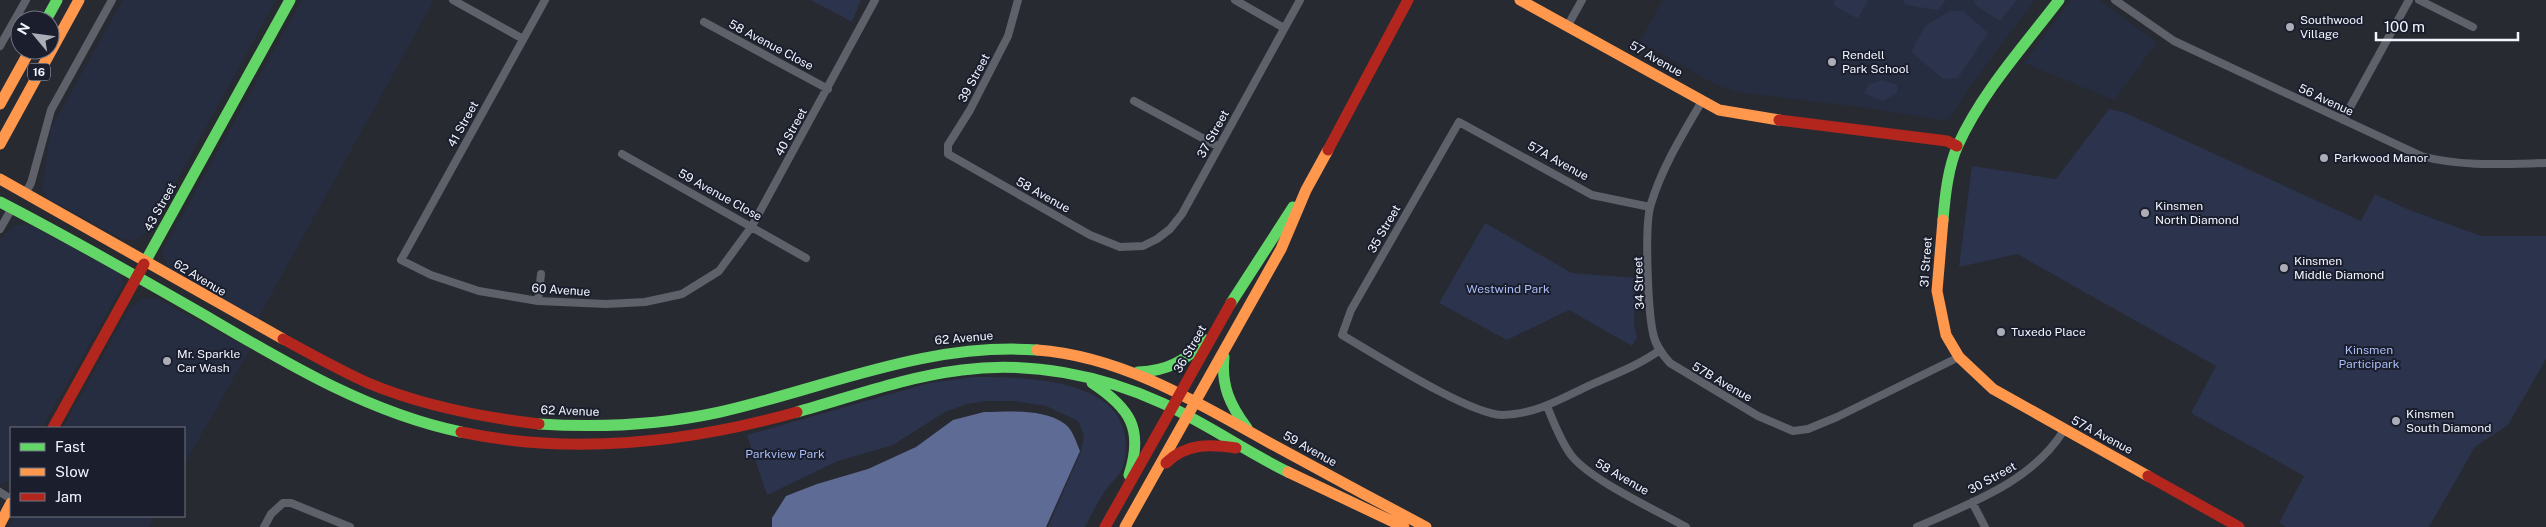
<svg xmlns="http://www.w3.org/2000/svg" width="2546" height="527" font-family="'Public Sans',sans-serif">
	<rect width="100%" height="100%" fill="#282a32"/>
	<path fill="#272d40" d="M 123,0 L 276,0 L 149,231 L 135,240 L 122,239 L 47,198 L 42,190 L 51,128 Z
		M 302,0 L 434,0 L 257,320 L 173,271 L 168,267 L 162,252 Z
		M 1663,0 L 2035,0 L 1968,89 L 1950,119 L 1942,120 L 1861,107 L 1738,92 L 1713,83 L 1640,41 Z
		M 2071,0 L 2099,0 L 2157,42 L 2114,100 L 2024,63 Z
		M 15,225 L 30,225 L 120,273 L 124,283 L 42,428 L 11,428 L 11,480 L 0,485 L 0,239 Z
		M 156,298 L 250,349 L 184,465 L 184,428 L 63,428 L 129,309 L 142,299 Z
		M 15,516 L 155,516 L 149,527 L 9,527 Z"/>
	<path fill="#2b334d" d="M 811,0 L 861,0 L 852,22 Z
		M 1835,0 L 1868,0 L 1858,19 L 1833,5 Z
		M 1903,0 L 1946,0 L 1938,10 L 1905,5 Z
		M 1973,0 L 2017,0 L 2000,21 L 1977,6 Z
		M 1950,11 L 1963,11 L 1988,33 L 1958,78 L 1943,79 L 1911,52 L 1925,26 Z
		M 1883,80 L 1897,85 L 1897,93 L 1883,101 L 1864,93 L 1869,84 Z
		M 2109,109 L 2123,112 L 2361,221 L 2375,194 L 2407,209 L 2481,236 L 2546,236 L 2546,359 L 2508,425 L 2475,447 L 2429,527 L 2286,527 L 2279,523 L 2304,476 L 2191,413 L 2216,366 L 2017,254 L 1959,267 L 1972,166 L 2056,179 Z
		M 1485,223 L 1572,273 L 1635,278 L 1634,325 L 1637,338 L 1632,346 L 1569,310 L 1507,340 L 1439,303 Z
		M 973,377 C 1030,377 1142,378 1124,463 C 1121,476 1112,480 1105,491 C 1098,502 1091,515 1085,527 L 1048,527 L 1081,451 L 1084,436 L 1078,421 L 1046,406 L 1015,401 L 985,401 L 967,404 L 945,412 L 893,445 L 838,461 L 767,495 L 747,435 L 929,383 Z"/>
	<path fill="#5d6b95" d="M 984,412 C 1010,412 1042,408 1065,424 C 1073,430 1076,442 1080,451 L 1046,527 L 772,527 L 772,518 L 786,496 L 817,484 L 868,469 L 916,447 L 953,420 Z"/>
	<g fill="none" stroke-linecap="round" stroke-linejoin="round">
		<path stroke="#5e6169" stroke-width="8" d="M 453,0 L 523,39
			M 545,0 L 401,260 L 431,275 L 479,291 L 538,301 L 606,304 L 645,302 L 682,294 L 719,271 L 752,226 L 875,0
			M 1018,0 L 1008,36 L 970,110 L 948,145 L 948,154 L 1090,235 L 1120,247 L 1143,246 L 1157,239 L 1170,229 L 1182,214 L 1300,0
			M 1235,0 L 1284,28
			M 2115,0 L 2174,41 L 2421,156 C 2462,167 2504,164 2546,163
			M 2419,0 L 2473,27
			M 704,22 L 828,89
			M 1568,25 L 1582,0
			M 0,46 L 26,0
			M 1134,101 L 1219,147
			M 1702,101 C 1683,134 1662,167 1651,204 C 1644,224 1648,310 1653,333 C 1655,345 1662,354 1670,363 L 1758,416 L 1793,431 L 1808,429 L 1837,417 L 1959,357
			M 2343,120 L 2409,0
			M 622,154 L 806,258
			M 25,194 L 31,183 L 51,110 L 112,0
			M 1650,207 L 1592,195 L 1459,122 L 1351,310 L 1342,335 C 1375,354 1468,414 1502,415 C 1533,415 1561,399 1588,386 C 1612,375 1638,366 1660,350
			M 0,229 L 12,208
			M 538,301 L 541,274
			M 1547,406 C 1554,423 1560,440 1571,455 C 1590,480 1656,510 1686,527
			M 0,492 L 11,499
			M 1972,502 L 1985,527
			M 264,527 L 271,514 L 283,503 L 291,503 L 350,527
			M 1917,527 C 1971,503 2032,482 2064,430"/>
		<path stroke="#63d668" stroke-width="11" d="M 46,20 L 57,0
			M 0,202 C 70,238 138,277 206,316 C 286,363 369,413 461,432
			M 1943,220 C 1945,196 1948,167 1958,145 C 1982,92 2024,46 2059,0
			M 144,264 L 290,0
			M 1231,303 L 1293,207
			M 1224,357 C 1221,386 1230,405 1247,428
			M 1138,372 C 1168,371 1185,361 1206,340
			M 1092,383 C 1130,408 1144,429 1129,475
			M 797,412 C 851,397 905,377 962,370 C 1029,361 1101,375 1162,403 C 1206,423 1245,451 1288,472
			M 539,424 C 600,428 660,425 720,412 C 826,388 926,342 1037,350"/>
		<path stroke="#ff974d" stroke-width="11" d="M 1520,0 L 1719,110 L 1779,120
			M 0,104 L 30,50
			M 0,144 L 79,0
			M 0,179 L 283,339
			M 1943,220 L 1937,291 L 1946,335 L 1959,357 L 1993,389 L 2148,476
			M 1037,350 C 1121,356 1197,402 1268,442 C 1321,471 1373,499 1426,527
			M 1288,472 L 1404,527
			M 0,524 L 11,503
			M 1125,527 L 1281,249 L 1306,190 L 1328,150"/>
		<path stroke="#b3261e" stroke-width="11" d="M 1779,120 L 1947,141 L 1957,146
			M 1328,150 L 1408,0
			M 283,339 C 311,354 339,370 368,383 C 423,406 480,417 539,424
			M 53,428 L 144,264
			M 461,432 C 574,456 687,443 797,412
			M 1166,463 C 1186,443 1210,444 1236,448
			M 2148,476 L 2239,527
			M 1105,527 L 1231,303"/>
	</g>
	<g fill="#abaeb7" stroke="#1a1e2d" stroke-width="2">
		<circle cx="2290" cy="27" r="5"/>
		<circle cx="1832" cy="62" r="5"/>
		<circle cx="2324" cy="158" r="5"/>
		<circle cx="2145" cy="213" r="5"/>
		<circle cx="2284" cy="268" r="5"/>
		<circle cx="2001" cy="332" r="5"/>
		<circle cx="167" cy="361" r="5"/>
		<circle cx="2396" cy="421" r="5"/>
	</g>
	<g text-anchor="middle" dominant-baseline="central" stroke-width="4" stroke-linejoin="round" paint-order="stroke">
		<rect fill="#1a1e2d" stroke="#b0b4c0" stroke-width="1" x="28" y="63.5" width="22" height="17" rx="4"/>
		<g font-size="11" font-weight="bold" fill="#f1f5ff">
			<text x="39" y="72">16</text>
		</g>
		<g font-size="12" fill="#f1f5ff" stroke="#1a1e2d" text-anchor="start">
			<text x="2300" y="20">Southwood<tspan x="2300" dy="14">Village</tspan></text>
			<text x="1842" y="55">Rendell<tspan x="1842" dy="14">Park School</tspan></text>
			<text x="2334" y="158">Parkwood Manor</text>
			<text x="2155" y="206">Kinsmen<tspan x="2155" dy="14">North Diamond</tspan></text>
			<text x="2294" y="261">Kinsmen<tspan x="2294" dy="14">Middle Diamond</tspan></text>
			<text x="2011" y="332">Tuxedo Place</text>
			<text x="177" y="354">Mr. Sparkle<tspan x="177" dy="14">Car Wash</tspan></text>
			<text x="2406" y="414">Kinsmen<tspan x="2406" dy="14">South Diamond</tspan></text>
		</g>
		<g font-size="12" fill="#f1f5ff" stroke="#1a1e2d">
			<text transform="translate(771 45) rotate(28)">58 Avenue Close</text>
			<text transform="translate(1656 59) rotate(30)">57 Avenue</text>
			<text transform="translate(974 78) rotate(-62)">39 Street</text>
			<text transform="translate(2326 100) rotate(25)">56 Avenue</text>
			<text transform="translate(463 124) rotate(-61)">41 Street</text>
			<text transform="translate(791 132) rotate(-61)">40 Street</text>
			<text transform="translate(1213 134) rotate(-61)">37 Street</text>
			<text transform="translate(1558 161) rotate(29)">57A Avenue</text>
			<text transform="translate(720 195) rotate(29)">59 Avenue Close</text>
			<text transform="translate(1043 195) rotate(29)">58 Avenue</text>
			<text transform="translate(160 207) rotate(-61)">43 Street</text>
			<text transform="translate(1384 229) rotate(-60)">35 Street</text>
			<text transform="translate(1926 262) rotate(-86)">31 Street</text>
			<text transform="translate(200 278) rotate(31)">62 Avenue</text>
			<text transform="translate(1639 283) rotate(-92)">34 Street</text>
			<text transform="translate(561 290) rotate(4)">60 Avenue</text>
			<text transform="translate(964 338) rotate(-5)">62 Avenue</text>
			<text transform="translate(1190 349) rotate(-60)">36 Street</text>
			<text transform="translate(1722 382) rotate(30)">57B Avenue</text>
			<text transform="translate(570 411) rotate(2)">62 Avenue</text>
			<text transform="translate(2102 435) rotate(28)">57A Avenue</text>
			<text transform="translate(1310 449) rotate(29)">59 Avenue</text>
			<text transform="translate(1622 477) rotate(30)">58 Avenue</text>
			<text transform="translate(1992 478) rotate(-29)">30 Street</text>
		</g>
		<g font-size="12" fill="#aabdf6" stroke="#1a1e2d">
			<text x="1508" y="289">Westwind Park</text>
			<text x="2369" y="350">Kinsmen<tspan x="2369" dy="14">Participark</tspan></text>
			<text x="785" y="454">Parkview Park</text>
		</g>
	</g>
	<rect x="10" y="427" width="175" height="90" fill="#1a1e2d" stroke="#707481"/>
	<rect x="20" y="443" width="25" height="8" fill="#63d668" stroke="#707481"/>
	<text x="55" y="452" font-size="15" fill="#f1f5ff">Fast</text>
	<rect x="20" y="468" width="25" height="8" fill="#ff974d" stroke="#707481"/>
	<text x="55" y="477" font-size="15" fill="#f1f5ff">Slow</text>
	<rect x="20" y="493" width="25" height="8" fill="#b3261e" stroke="#707481"/>
	<text x="55" y="502" font-size="15" fill="#f1f5ff">Jam</text>
	<g transform="translate(35 35) rotate(299)"><circle r="24" fill="#1a1e2d" stroke="#707481"/>
	<path d="M0-4L9 19L0 12L-9 19Z" fill="#abaeb7"/>
	<text y="-8" font-size="14" font-weight="bold" text-anchor="middle" fill="#f1f5ff">N</text>
	</g>
	<path d="M2376 32v8h142v-8" fill="none" stroke="#f1f5ff" stroke-width="2.5"/>
	<text x="2384" y="32" font-size="15" fill="#f1f5ff" stroke="#1a1e2d" stroke-width="4" paint-order="stroke">100 m</text>
</svg>
